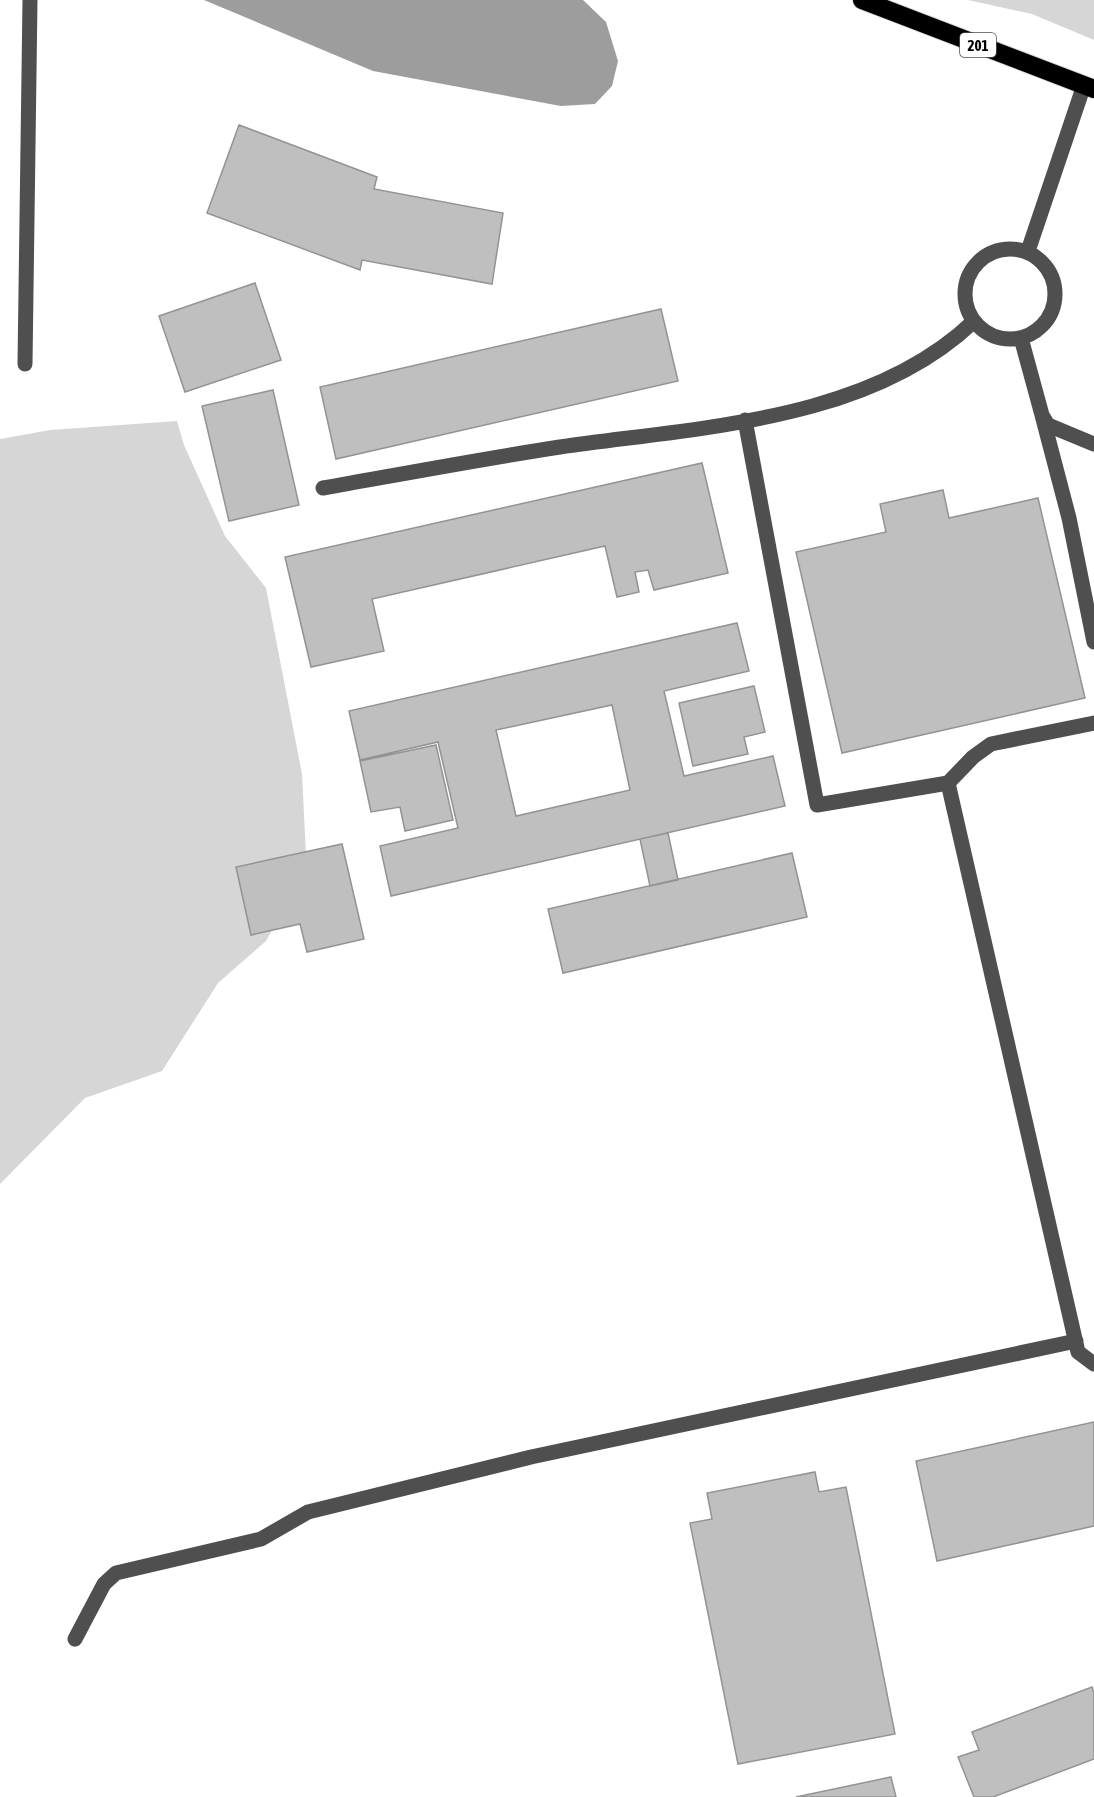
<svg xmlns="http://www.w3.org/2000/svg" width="1094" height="1797" font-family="'Asap Condensed',sans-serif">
	<rect width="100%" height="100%" fill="#fff"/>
	<path fill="#d6d6d6" d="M 968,0 L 1094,0 L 1094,40 L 1032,14 Z
		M 177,421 L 184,445 L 225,536 L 266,588 L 302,774 L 306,855 L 294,890 L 266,941 L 218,983 L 162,1071 L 85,1098 L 0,1184 L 0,439 L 50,430 Z"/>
	<path fill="#9d9d9d" d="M 204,0 L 583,0 L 606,22 L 618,61 L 612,86 L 595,104 L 561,106 L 373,71 Z"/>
	<path fill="#bfbfbf" stroke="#939393" stroke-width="1.5" fill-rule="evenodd" d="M 239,125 L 377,177 L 374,189 L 503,213 L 492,284 L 362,260 L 360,270 L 207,213 Z
		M 255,283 L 281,360 L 185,392 L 159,316 Z
		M 661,309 L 678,381 L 336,459 L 320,387 Z
		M 273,390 L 299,505 L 229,521 L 202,406 Z
		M 702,463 L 728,573 L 654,590 L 648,570 L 635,572 L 639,592 L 617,597 L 605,546 L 372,599 L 384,651 L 311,667 L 285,557 Z
		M 943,490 L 949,518 L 1038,498 L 1085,698 L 842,753 L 796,552 L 886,532 L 880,504 Z
		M 737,623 L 749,671 L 664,691 L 684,776 L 773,756 L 785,806 L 391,896 L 380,846 L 458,828 L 438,742 L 360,760 L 349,711 ZM 612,705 L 630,790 L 516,816 L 496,730 Z
		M 754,686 L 765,732 L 744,737 L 748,754 L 693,766 L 679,703 Z
		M 436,745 L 453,820 L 405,831 L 400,807 L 371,812 L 360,761 Z
		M 668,833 L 678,880 L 650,886 L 640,839 Z
		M 342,844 L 364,939 L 307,952 L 300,924 L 251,935 L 236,867 Z
		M 792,853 L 807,917 L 563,973 L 548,909 Z
		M 1094,1422 L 1094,1526 L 937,1561 L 916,1461 Z
		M 815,1472 L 819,1492 L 846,1487 L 895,1734 L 738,1764 L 690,1523 L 712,1519 L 707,1493 Z
		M 1092,1687 L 1094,1693 L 1094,1759 L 993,1797 L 974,1797 L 958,1757 L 979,1750 L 972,1732 Z
		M 891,1777 L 896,1797 L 796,1797 Z"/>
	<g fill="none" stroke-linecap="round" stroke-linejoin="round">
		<g stroke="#dbdbdb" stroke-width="20">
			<path id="highway" d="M 862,0 L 1094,89"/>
		</g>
		<path stroke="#4f4f4f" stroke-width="15" d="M965 294a45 45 0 1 1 90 0a45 45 0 1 1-90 0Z
			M 1028,251 L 1084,85
			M 1021,338 L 1042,415 L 1048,425 L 1094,444
			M 25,364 L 30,0
			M 1042,415 L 1069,518 L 1094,642
			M 745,420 L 817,805 L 948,783 L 1078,1352 L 1094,1364
			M 323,488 C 402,474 481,459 560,447 C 697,427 869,422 974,321
			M 948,783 L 973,757 L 991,744 L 1094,723
			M 75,1639 L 104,1584 L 116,1573 L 261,1539 L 308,1512 L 531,1457 L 1076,1341"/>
		<use href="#highway" stroke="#000" stroke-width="18"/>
	</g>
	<g text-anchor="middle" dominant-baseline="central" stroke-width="4.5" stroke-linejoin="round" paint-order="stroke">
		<rect fill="#fff" stroke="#4c4c4c" stroke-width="1.5" x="960" y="33" width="36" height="24" rx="4.5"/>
		<g font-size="15" font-weight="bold" fill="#000">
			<text x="978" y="45">201</text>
		</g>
	</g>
</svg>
